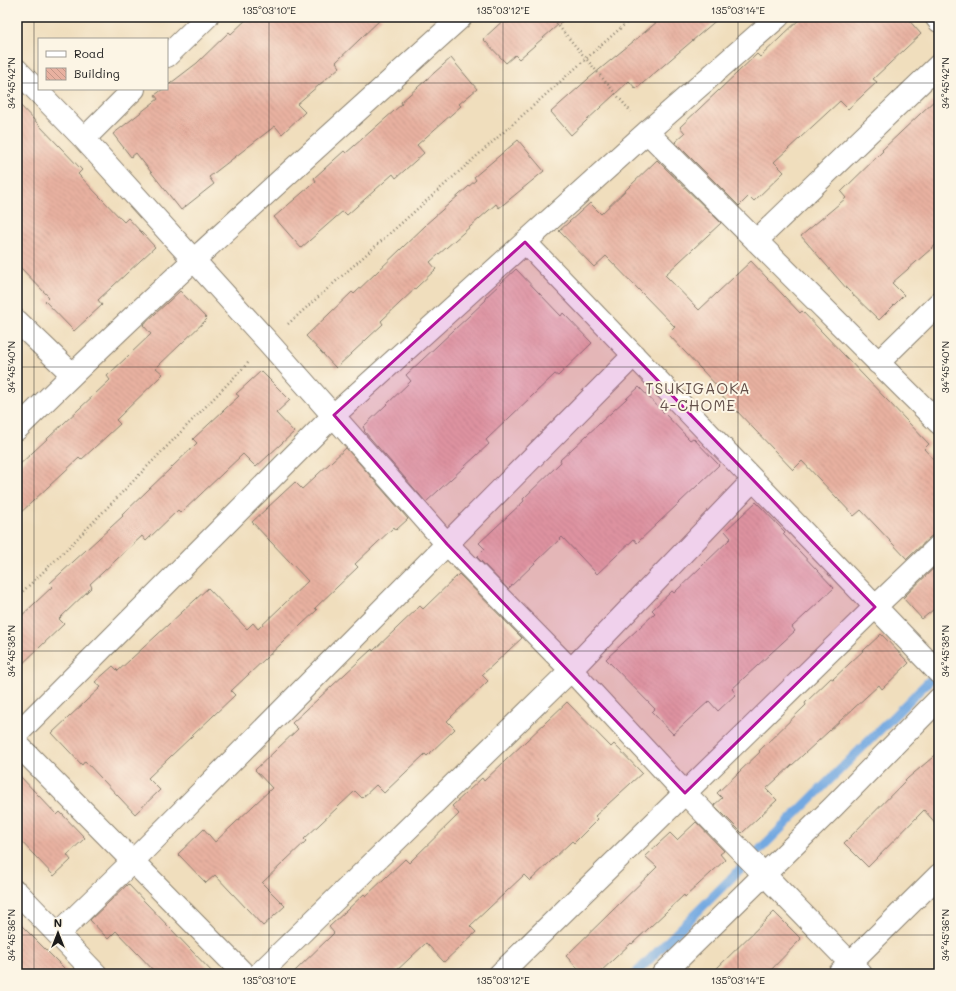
<svg xmlns="http://www.w3.org/2000/svg" width="956" height="991" font-family="Mali,sans-serif">
	<defs>
		<pattern id="building-back-hatch" width="6" height="6" patternUnits="userSpaceOnUse"><rect width="6" height="6" fill="#e8b1a0"/><path d="M-1 5l2 2M0 0l6 6M5-1l2 2" fill="none" stroke="#c69889"/></pattern>
	</defs>
	<rect width="100%" height="100%" fill="#fcf5e5"/>
	<filter id="ink" filterUnits="userSpaceOnUse"><feTurbulence type="fractalNoise" baseFrequency=".025" numOctaves="2"/><feDisplacementMap in="SourceGraphic" scale="8" xChannelSelector="R" yChannelSelector="G"/><feConvolveMatrix kernelMatrix="1 2 1 2 8 2 1 2 1" color-interpolation-filters="sRGB"/></filter>
	<filter id="wash" filterUnits="userSpaceOnUse"><feTurbulence type="fractalNoise" baseFrequency=".012" numOctaves="4" result="noise"/><feDisplacementMap in="SourceGraphic" scale="16" xChannelSelector="R" yChannelSelector="G"/><feGaussianBlur stdDeviation="0.9" result="paint"/><feColorMatrix in="noise" values="0 0 0 0 0 0 0 0 0 0 0 0 0 0 0 0 0 1.4 0 .05"/><feComposite in="paint" operator="in"/></filter>
	<g filter="url(#wash)">
		<rect width="100%" height="100%" fill="#f0debd"/>
		<g fill="none" stroke-linecap="round" stroke-linejoin="round">
			<path stroke="#73a9e1" stroke-width="9" d="M 635,974 L 938,672"/>
		</g>
		<g id="blocks">
			<path fill="url(#building-back-hatch)" d="M 249,17 L 383,17 L 336,62 L 340,67 L 297,104 L 305,112 L 282,134 L 275,126 L 209,177 L 214,184 L 181,210 L 136,153 L 131,157 L 113,134 L 158,99 L 155,95 L 163,89 L 167,89 L 167,86 L 197,63 L 229,32 L 231,34 Z
				M 507,17 L 567,17 L 519,59 L 515,55 L 506,63 L 483,39 Z
				M 663,17 L 720,17 L 636,89 L 629,81 L 571,135 L 551,112 L 588,79 Z
				M 802,17 L 906,17 L 921,34 L 873,79 L 877,82 L 848,109 L 840,101 L 774,162 L 784,172 L 754,201 L 749,196 L 739,206 L 675,142 L 685,133 L 680,127 L 757,54 L 760,57 Z
				M 451,58 L 477,89 L 459,104 L 461,106 L 417,145 L 424,153 L 396,178 L 393,174 L 347,215 L 343,211 L 301,248 L 274,217 L 316,181 L 314,178 L 344,151 L 346,153 L 402,104 L 401,102 Z
				M 939,96 L 939,242 L 892,283 L 904,295 L 879,320 L 847,289 L 801,236 L 846,198 L 841,192 L 883,151 L 882,150 Z
				M 17,102 L 82,170 L 78,174 L 124,222 L 128,218 L 155,247 L 98,300 L 102,305 L 74,331 L 45,301 L 49,297 L 17,264 Z
				M 518,140 L 544,171 L 499,208 L 496,204 L 430,262 L 436,269 L 381,321 L 383,324 L 336,368 L 306,336 L 352,292 L 354,294 L 426,225 L 425,225 L 476,180 L 474,177 Z
				M 657,160 L 721,223 L 665,275 L 699,310 L 751,261 L 800,313 L 802,311 L 929,444 L 924,449 L 939,465 L 939,534 L 936,534 L 930,537 L 907,559 L 861,510 L 854,516 L 802,461 L 793,470 L 715,388 L 717,386 L 668,334 L 675,327 L 606,256 L 594,267 L 559,231 L 590,203 L 601,214 Z
				M 516,269 L 561,316 L 563,313 L 592,343 L 558,376 L 555,374 L 486,440 L 489,444 L 426,502 L 364,431 L 365,430 L 363,427 L 411,381 L 406,375 L 486,300 L 485,298 Z
				M 180,291 L 207,319 L 156,368 L 163,374 L 116,420 L 120,424 L 81,460 L 79,458 L 17,516 L 17,467 L 110,380 L 107,376 L 151,334 L 143,325 Z
				M 261,371 L 290,400 L 276,413 L 294,432 L 256,467 L 243,454 L 181,513 L 178,510 L 146,541 L 142,536 L 90,584 L 92,587 L 59,619 L 64,624 L 17,669 L 17,620 L 52,587 L 49,584 L 123,516 L 122,515 L 197,443 L 193,439 L 239,396 L 236,394 Z
				M 639,387 L 690,440 L 693,438 L 719,465 L 637,543 L 634,539 L 597,574 L 562,537 L 508,589 L 477,557 L 485,549 L 479,543 L 524,501 L 523,499 L 561,462 L 560,460 Z
				M 346,448 L 408,519 L 396,530 L 394,527 L 355,564 L 358,567 L 315,608 L 317,610 L 231,691 L 235,695 L 148,778 L 160,790 L 135,814 L 85,761 L 82,765 L 52,733 L 101,687 L 95,682 L 113,666 L 118,671 L 208,588 L 247,629 L 253,623 L 258,629 L 308,581 L 252,522 L 295,482 L 302,489 Z
				M 756,502 L 785,532 L 783,534 L 834,588 L 792,627 L 795,631 L 732,689 L 736,694 L 718,711 L 709,701 L 673,734 L 652,712 L 655,709 L 606,659 L 655,613 L 652,610 L 672,591 L 674,593 L 731,538 L 725,531 Z
				M 939,563 L 939,605 L 922,619 L 903,598 Z
				M 459,574 L 522,638 L 482,675 L 488,681 L 447,721 L 455,729 L 427,756 L 425,754 L 384,793 L 376,785 L 362,798 L 355,791 L 304,839 L 306,841 L 262,883 L 285,906 L 263,926 L 215,875 L 206,883 L 178,854 L 204,829 L 215,842 L 272,788 L 255,770 L 298,729 L 292,723 L 372,649 L 373,651 L 420,606 L 423,609 Z
				M 881,634 L 909,663 L 882,689 L 879,685 L 766,789 L 777,800 L 742,833 L 714,805 L 722,798 L 717,793 L 760,752 L 759,751 L 806,705 L 805,703 L 831,678 L 833,679 Z
				M 567,702 L 611,747 L 614,744 L 642,773 L 595,816 L 598,819 L 574,843 L 572,841 L 530,881 L 524,875 L 470,926 L 476,932 L 444,962 L 426,943 L 393,974 L 292,974 L 334,933 L 329,927 L 364,894 L 366,896 L 405,859 L 409,863 L 459,814 L 452,806 L 482,778 L 484,781 Z
				M 939,752 L 939,827 L 924,810 L 868,867 L 844,843 L 908,778 Z
				M 17,773 L 57,815 L 60,812 L 85,838 L 67,855 L 71,860 L 54,876 L 17,837 Z
				M 696,822 L 724,851 L 720,854 L 725,860 L 685,897 L 684,895 L 632,944 L 631,943 L 598,974 L 583,974 L 566,956 L 657,867 L 645,856 L 670,833 L 677,840 Z
				M 128,884 L 146,903 L 214,974 L 157,974 L 116,931 L 108,939 L 90,920 Z
				M 774,912 L 801,939 L 767,974 L 711,974 Z
				M 17,921 L 70,974 L 17,974 Z"/>
		</g>
	</g>
	<g filter="url(#ink)">
		<use href="#blocks" fill-opacity="0" stroke="#867d6c" stroke-width="1"/>
		<g fill="none" stroke-linecap="round" stroke-linejoin="round">
			<g stroke="#867d6c" stroke-width="24">
				<path id="street" d="M 936,17 L 939,21
					M 167,56 L 207,17
					M 17,70 L 84,139 L 268,342 L 447,544 L 571,670 L 685,793 L 861,974
					M 647,132 L 939,423
					M 84,139 L 134,89
					M 756,241 L 939,65
					M 525,242 L 939,673
					M 17,321 L 72,374
					M 878,363 L 939,303
					M 17,429 C 160,287 311,153 461,17
					M 17,734 L 334,415 L 647,132 L 778,17
					M 17,744 L 244,974
					M 17,892 L 96,974
					M 58,934 L 133,861 L 634,355
					M 259,974 L 571,670 L 753,480
					M 500,974 L 875,607 L 939,546
					M 839,974 L 939,875"/>
			</g>
			<g stroke="#867d6c" stroke-width="24">
				<path id="secondary" d="M 663,974 L 833,807 L 939,699"/>
			</g>
			<path stroke="#867d6c" stroke-width="2.5" stroke-dasharray="1 3" stroke-linecap="butt" d="M 551,17 L 631,112
				M 288,324 L 633,17
				M 17,597 L 68,548 L 250,361"/>
			<use href="#street" stroke="#fff" stroke-width="22"/>
			<use href="#secondary" stroke="#fff" stroke-width="22"/>
		</g>
	</g>
	<path fill="#b5179e" fill-opacity="0.2" stroke="#b5179e" stroke-width="3" stroke-linejoin="round" d="M 525,242 L 875,607 L 685,793 L 447,544 L 334,415 Z"/>
	<path fill="none" stroke="#1c1c1c" stroke-width="1" stroke-opacity="0.45" d="M 34,17 L 34,974M 269,17 L 269,974M 503,17 L 503,974M 738,17 L 738,974M 17,83 L 39,83M 167,83 L 939,83M 17,367 L 939,367M 17,651 L 939,651M 17,935 L 939,935"/>
	<g text-anchor="middle" dominant-baseline="central" stroke-width="4" stroke-linejoin="round" paint-order="stroke">
		<g font-size="15" letter-spacing="1" fill="#63504a" stroke="#fcf5e5">
			<text x="698" y="388">TSUKIGAOKA<tspan x="698" dy="17">4-CHOME</tspan></text>
		</g>
	</g>
	<rect width="956" height="991" fill="none" stroke="#fcf5e5" stroke-width="44"/>
	<rect x="38" y="38" width="130" height="52" fill="#fcf5e5" stroke="#a29e95"/>
	<rect x="46" y="51" width="20" height="6" fill="#ffffff" stroke="#a29e95"/>
	<text x="74" y="58" font-size="12" fill="#1c1c1c">Road</text>
	<rect x="46" y="68" width="20" height="12" fill="url(#building-back-hatch)" stroke="#a29e95"/>
	<text x="74" y="78" font-size="12" fill="#1c1c1c">Building</text>
	<g transform="translate(58 933)" stroke="#fcf5e5" stroke-width="3" paint-order="stroke">
	<path d="M0-3L7 15L0 10L-7 15Z" fill="#1c1c1c"/>
	<text y="-6" font-size="11" font-weight="bold" text-anchor="middle" fill="#1c1c1c">N</text>
	</g>
	<rect x="22" y="22" width="912" height="947" fill="none" stroke="#1c1c1c" stroke-width="1.5"/>
	<g font-size="10" text-anchor="middle" fill="#1c1c1c">
		<text x="269" y="14">135°03'10"E</text>
		<text x="503" y="14">135°03'12"E</text>
		<text x="738" y="14">135°03'14"E</text>
		<text transform="translate(11 83) rotate(-90)" y="4">34°45'42"N</text>
		<text transform="translate(945 83) rotate(-90)" y="4">34°45'42"N</text>
		<text transform="translate(11 367) rotate(-90)" y="4">34°45'40"N</text>
		<text transform="translate(945 367) rotate(-90)" y="4">34°45'40"N</text>
		<text transform="translate(11 651) rotate(-90)" y="4">34°45'38"N</text>
		<text transform="translate(945 651) rotate(-90)" y="4">34°45'38"N</text>
		<text transform="translate(11 935) rotate(-90)" y="4">34°45'36"N</text>
		<text transform="translate(945 935) rotate(-90)" y="4">34°45'36"N</text>
		<text x="269" y="984">135°03'10"E</text>
		<text x="503" y="984">135°03'12"E</text>
		<text x="738" y="984">135°03'14"E</text>
	</g>
</svg>
